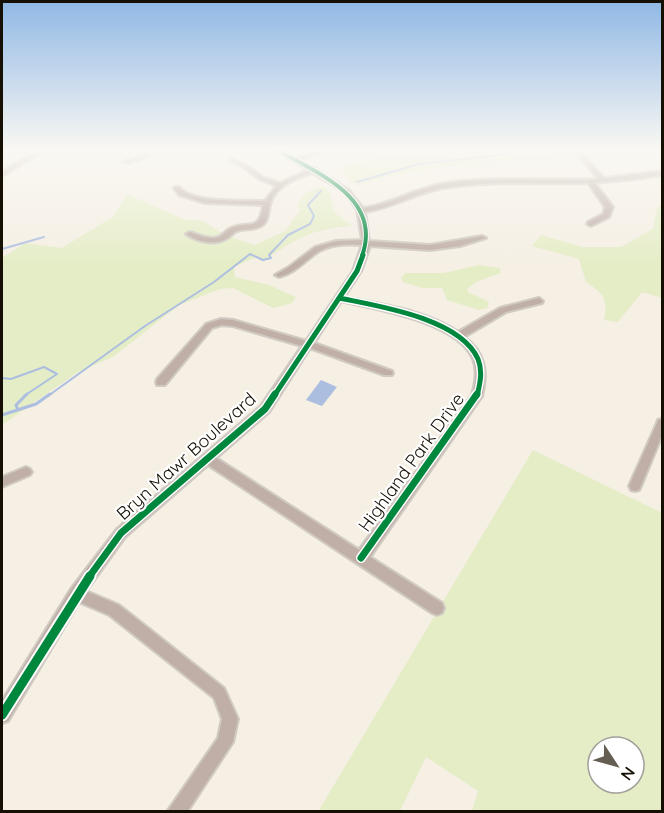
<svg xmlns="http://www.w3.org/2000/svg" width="664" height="813" font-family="Quicksand,sans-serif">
	<rect width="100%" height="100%" fill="#f5efe4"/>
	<path fill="#e5edc7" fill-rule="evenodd" d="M 412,149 L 545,149 L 549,159 L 561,161 C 550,166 533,159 521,161 C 466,165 409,167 357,186 L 338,168 Z
		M 324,187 L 330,192 L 334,212 L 352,226 C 312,229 298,238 266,259 L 256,257 L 234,267 L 235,277 L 269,285 L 296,297 L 292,303 L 273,308 L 233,288 L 220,289 L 179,305 L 113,357 L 78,372 L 2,425 L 2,258 L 25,243 L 62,248 L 114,216 L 127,194 L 183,219 L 203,221 L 225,235 L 255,245 L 285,231 L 300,210 L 297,205 C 305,193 309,188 324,187 Z
		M 662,205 L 662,298 L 642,292 L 618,322 L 604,320 C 608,298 604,294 586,282 L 579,259 L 532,246 L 541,235 L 583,247 L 621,247 L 653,229 L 657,207 Z
		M 479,265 L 500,268 L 501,273 L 476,282 L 467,289 L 468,292 L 489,302 L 487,308 L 479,310 L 447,300 L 442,288 L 422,288 L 403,282 L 401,278 L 406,273 L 444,273 Z
		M 533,450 L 662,513 L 662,811 L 472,811 L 478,791 L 426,757 L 400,811 L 318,812 ZM 598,747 L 634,747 L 634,783 L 598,783 Z"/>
	<path fill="#acbee0" d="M 321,380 L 337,387 L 322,406 L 306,400 Z"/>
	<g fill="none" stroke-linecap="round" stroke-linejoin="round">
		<path stroke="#acbee0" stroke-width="2" d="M 357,182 L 419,164 L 499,155 L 516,149
			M 2,249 L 44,237
			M 2,378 L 11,379 L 44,367 L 57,374 L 24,396
			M 48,396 L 145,326 L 214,282 L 250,254 L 263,260 L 271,258 L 269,255 L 288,235 L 310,224 L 314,216 L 308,205 L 321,191"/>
		<path stroke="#acbee0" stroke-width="3" d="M 18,410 L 16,405 L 27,394
			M 2,415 L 36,404 L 50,394"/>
		<g stroke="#d0cac2" stroke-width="4">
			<path id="minor" d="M 40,149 L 47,149 L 2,176 L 2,172 Z
				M 159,149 L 167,149 L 128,163 L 123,162 Z
				M 273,149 L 280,149 L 295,158 L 326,149 L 335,149 L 299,160 L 313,168 L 317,169 L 318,171 L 349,190 L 363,208 C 392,204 417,187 446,183 C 496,176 547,181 598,179 L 573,149 L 579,149 L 604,178 L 662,171 L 662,175 L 636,179 L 595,183 L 613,207 L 609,217 L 591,226 L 587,224 L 588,222 L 603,214 L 605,207 L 588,183 C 541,185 492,180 445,188 C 417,192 393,208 365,212 L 369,241 L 430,245 L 482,236 L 486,238 L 460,246 L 430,250 L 370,246 L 361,271 L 344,297 C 382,305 426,310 458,332 L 500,308 L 539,298 L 543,301 L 542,303 L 506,312 L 464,337 C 485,352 488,372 482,396 L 370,557 L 442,603 L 444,608 L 442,613 L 437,615 L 432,613 L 208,465 L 125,537 L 86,591 L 119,605 L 224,688 L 238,719 L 233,742 L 187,812 L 167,812 L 218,738 L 222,719 L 214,698 L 109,615 L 79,602 L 8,721 L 2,723 L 2,701 L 71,589 L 117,529 L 261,406 L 302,346 L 233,326 L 222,325 L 212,328 L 165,385 L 157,385 L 156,382 L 157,379 L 206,324 L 221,319 L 233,320 L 306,341 L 353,271 L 362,245 C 346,244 329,244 315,254 C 303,263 294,273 279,277 L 275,275 L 289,267 L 315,247 L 336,241 L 362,240 L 357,210 L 345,192 L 312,173 C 297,178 277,185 271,202 C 268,209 270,217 264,224 C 256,231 247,228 237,231 C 233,233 230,237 226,239 C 214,246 196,241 186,234 L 190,232 C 197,234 205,238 213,238 C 221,238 223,233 229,229 C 247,219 259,234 263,205 L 205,203 L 179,195 L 174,188 L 175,187 L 179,187 C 192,204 244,200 265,201 L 276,186 L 259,179 L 241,166 L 229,161 L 232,159 L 245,164 L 263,177 L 280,183 L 308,170 ZM 341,301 C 376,309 458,322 473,359 C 478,371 475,384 472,395 L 359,550 L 216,458 L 269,412 L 310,348 L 384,375 L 392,375 L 393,373 L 392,371 L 314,343 Z
				M 655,149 L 662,149 L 662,153 Z
				M 662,419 L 662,435 L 641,486 L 639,490 L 635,491 L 631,490 L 629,486 L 657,423 L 658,420 Z
				M 26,467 L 30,469 L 32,472 L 30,475 L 2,487 L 2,477 Z"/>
		</g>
		<use href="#minor" fill="#bfafa7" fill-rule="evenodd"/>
		<g stroke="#fff" stroke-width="6">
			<path id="cycleway-far3" d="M 276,149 C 316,173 383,197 362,256"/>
		</g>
		<g stroke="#fff" stroke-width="8">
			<path id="cycleway-far2" d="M 339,298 C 377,306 460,318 478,359 C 483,371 480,384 477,396
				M 274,396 L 357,271 L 363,255"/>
		</g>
		<g stroke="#fff" stroke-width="10">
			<path id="cycleway-far1" d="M 361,558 L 477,394
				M 89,577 L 121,533 L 265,409 L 275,394"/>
		</g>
		<g stroke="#fff" stroke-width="13">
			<path id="cycleway" d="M 2,715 L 90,576"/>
		</g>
		<use href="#cycleway-far3" stroke="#00873e" stroke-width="4"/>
		<use href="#cycleway-far2" stroke="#00873e" stroke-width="5"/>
		<use href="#cycleway-far1" stroke="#00873e" stroke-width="7"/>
		<use href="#cycleway" stroke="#00873e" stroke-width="9"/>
	</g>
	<linearGradient id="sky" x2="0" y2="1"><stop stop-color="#90b8e5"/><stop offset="0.57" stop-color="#faf8f3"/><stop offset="1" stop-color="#faf8f3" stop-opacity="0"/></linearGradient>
	<rect width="664" height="263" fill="url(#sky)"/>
	<g text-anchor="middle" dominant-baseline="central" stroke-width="4.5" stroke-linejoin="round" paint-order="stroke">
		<g font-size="18" fill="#160f04" stroke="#fff">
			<text transform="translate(186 456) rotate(-42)">Bryn Mawr Boulevard</text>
			<text transform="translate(411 462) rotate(-54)">Highland Park Drive</text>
		</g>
	</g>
	<rect width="664" height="813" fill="none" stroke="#160f04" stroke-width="6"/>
	<g transform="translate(616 765) rotate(126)"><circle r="28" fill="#ffffff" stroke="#a29f9b" stroke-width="1.5"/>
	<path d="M0-4.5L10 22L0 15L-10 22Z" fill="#645d52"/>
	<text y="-9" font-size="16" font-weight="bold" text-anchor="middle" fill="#160f04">N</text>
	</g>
</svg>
